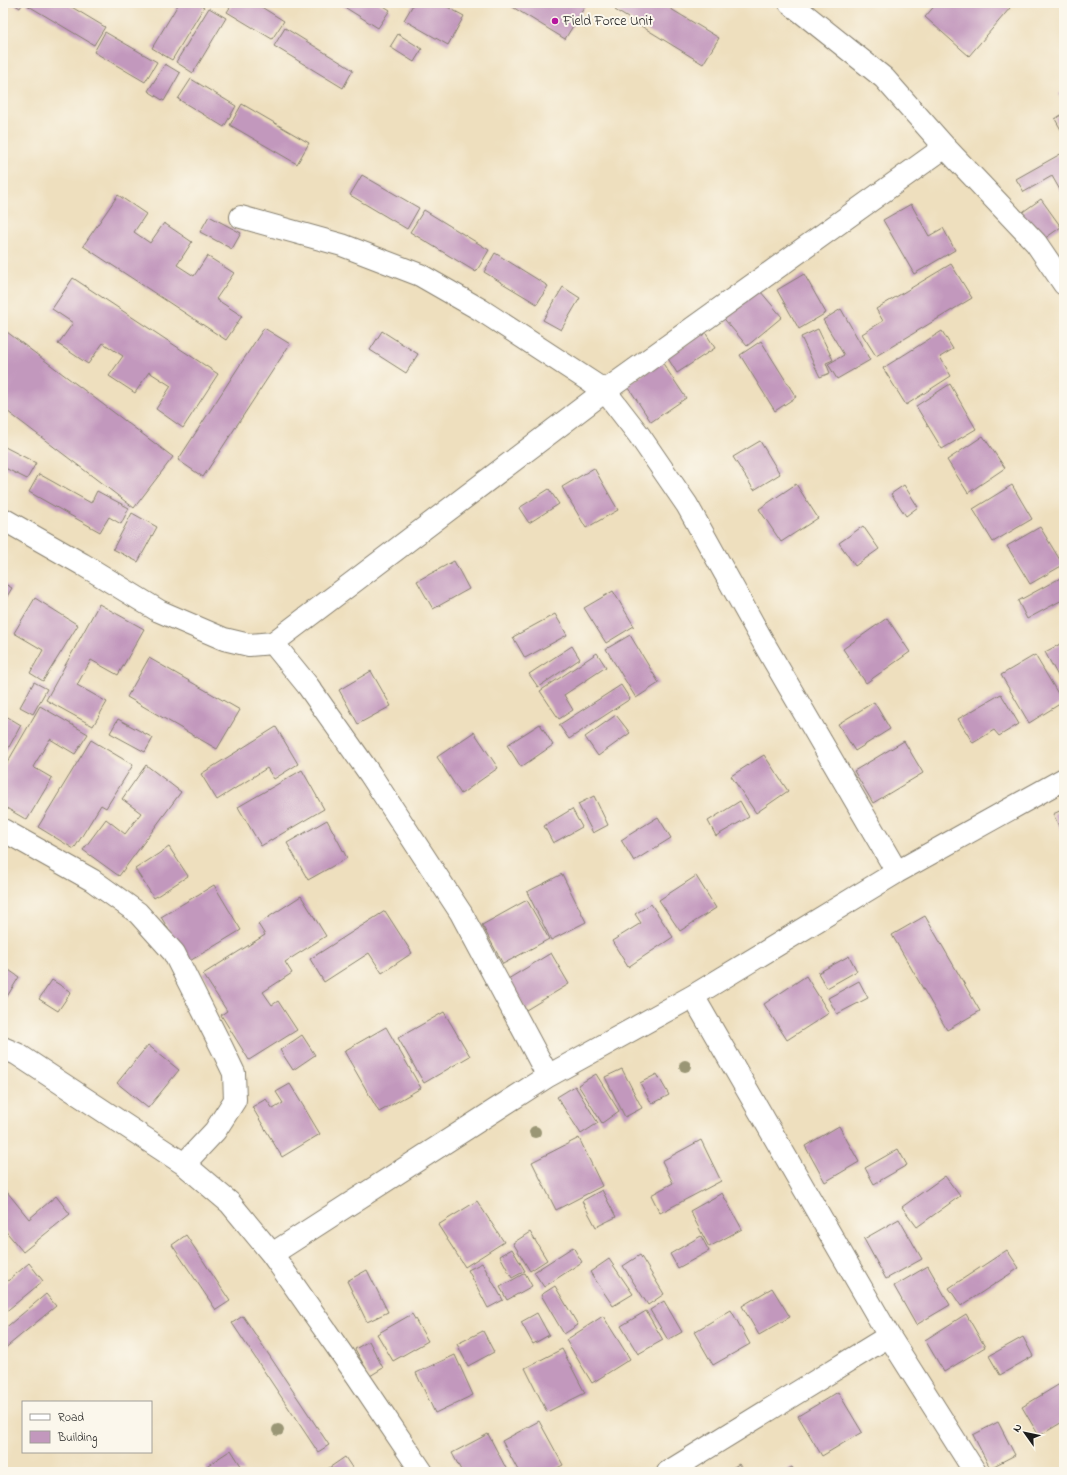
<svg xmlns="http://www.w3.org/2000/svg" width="1067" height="1475" font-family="'Indie Flower',sans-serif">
	<rect width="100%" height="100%" fill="#fbf7ec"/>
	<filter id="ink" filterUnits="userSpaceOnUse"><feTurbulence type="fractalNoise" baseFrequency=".025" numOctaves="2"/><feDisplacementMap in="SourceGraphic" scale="8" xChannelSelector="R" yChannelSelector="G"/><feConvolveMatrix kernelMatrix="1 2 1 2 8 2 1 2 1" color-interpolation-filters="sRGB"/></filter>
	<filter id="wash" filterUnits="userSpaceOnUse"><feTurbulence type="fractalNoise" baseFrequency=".012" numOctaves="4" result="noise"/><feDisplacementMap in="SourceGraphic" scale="16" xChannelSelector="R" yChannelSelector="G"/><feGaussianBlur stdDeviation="0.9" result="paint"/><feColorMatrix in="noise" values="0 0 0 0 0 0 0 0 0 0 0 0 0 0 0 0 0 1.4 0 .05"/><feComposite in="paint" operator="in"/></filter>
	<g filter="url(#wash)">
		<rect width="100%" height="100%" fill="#eedfbe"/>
		<g id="blocks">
			<path fill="#c298bd" d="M 12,3 L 23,3 L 20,8 Z
				M 27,3 L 65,3 L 105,27 L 94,45 L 27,5 Z
				M 179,3 L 197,3 L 204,7 L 172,60 L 152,48 Z
				M 233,3 L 255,3 L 284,21 L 272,39 L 227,12 Z
				M 338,3 L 379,3 L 390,10 L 378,28 Z
				M 414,3 L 440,3 L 464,16 L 448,45 L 404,20 Z
				M 506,3 L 587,3 L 565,39 Z
				M 619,3 L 661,3 L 719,38 L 703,64 L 615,10 Z
				M 937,3 L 1004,3 L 1010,8 L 969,56 L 925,17 Z
				M 209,8 L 226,18 L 193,73 L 176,62 Z
				M 285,28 L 353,70 L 343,88 L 274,46 Z
				M 105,32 L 157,62 L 145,82 L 94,52 Z
				M 398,34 L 422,49 L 414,62 L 390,47 Z
				M 165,64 L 180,73 L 164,101 L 148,91 Z
				M 191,79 L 236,106 L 224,127 L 178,99 Z
				M 1064,91 L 1064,104 L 1059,94 Z
				M 242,104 L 309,143 L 297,164 L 230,125 Z
				M 1064,113 L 1064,135 L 1055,119 Z
				M 1064,152 L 1064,197 L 1052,176 L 1024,192 L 1016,179 Z
				M 362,175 L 419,208 L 407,229 L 350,195 Z
				M 118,195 L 146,214 L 134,232 L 150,243 L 164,223 L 192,242 L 177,265 L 194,276 L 207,256 L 234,273 L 216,299 L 242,316 L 226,340 L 83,246 Z
				M 1041,199 L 1061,227 L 1037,244 L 1017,216 Z
				M 911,204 L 929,236 L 943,228 L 955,250 L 914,274 L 883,220 Z
				M 424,210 L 489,250 L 476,272 L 410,232 Z
				M 209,216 L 241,233 L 232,249 L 200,232 Z
				M 495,253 L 548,286 L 537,304 L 484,272 Z
				M 951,264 L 972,298 L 876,356 L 862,334 L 883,321 L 876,309 Z
				M 804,274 L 826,313 L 799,329 L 777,290 Z
				M 73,278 L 218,374 L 183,428 L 156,409 L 171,386 L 149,372 L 135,393 L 109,376 L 123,356 L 103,343 L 88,364 L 58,344 L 73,323 L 52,309 Z
				M 755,285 L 782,317 L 747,346 L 720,314 Z
				M 563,287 L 580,298 L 561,330 L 543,320 Z
				M 841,309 L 870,360 L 837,379 L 828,364 L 844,355 L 823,320 Z
				M 264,328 L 290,344 L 203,477 L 178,460 Z
				M 3,329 L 173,457 L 134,508 L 3,408 Z
				M 818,329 L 833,360 L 826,363 L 830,373 L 820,377 L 801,337 Z
				M 382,331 L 418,354 L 406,373 L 370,350 Z
				M 942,331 L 953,349 L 940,357 L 951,376 L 906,405 L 883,368 Z
				M 705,332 L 715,348 L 677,373 L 667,357 Z
				M 761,341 L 796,397 L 775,411 L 740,355 Z
				M 662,362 L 686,398 L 651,422 L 627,385 Z
				M 950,384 L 976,429 L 942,449 L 916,406 Z
				M 983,436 L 1005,468 L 968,493 L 947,460 Z
				M 760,441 L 780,474 L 754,490 L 733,457 Z
				M 3,446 L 36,463 L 27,479 L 3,467 Z
				M 594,468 L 618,510 L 586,528 L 562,487 Z
				M 39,474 L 91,503 L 97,491 L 129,508 L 121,524 L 109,517 L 100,532 L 29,492 Z
				M 796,484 L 818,518 L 781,542 L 759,509 Z
				M 904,485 L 918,507 L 906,516 L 891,494 Z
				M 1012,485 L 1032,519 L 993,542 L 973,509 Z
				M 549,489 L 559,504 L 529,523 L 519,508 Z
				M 132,513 L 157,527 L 138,562 L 113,549 Z
				M 863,526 L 879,549 L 855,566 L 839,543 Z
				M 1040,527 L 1063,565 L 1030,584 L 1007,546 Z
				M 454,561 L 469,589 L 433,609 L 417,581 Z
				M 1064,576 L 1064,599 L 1027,619 L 1018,601 Z
				M 3,583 L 12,588 L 3,603 Z
				M 613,591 L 634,626 L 606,643 L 584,608 Z
				M 35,598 L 78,625 L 43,681 L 30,673 L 43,650 L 14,633 Z
				M 99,604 L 144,629 L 118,675 L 91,660 L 77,685 L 107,702 L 93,726 L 46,700 Z
				M 555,614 L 567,635 L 525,658 L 513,637 Z
				M 887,618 L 910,652 L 866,683 L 843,649 Z
				M 630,635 L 659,683 L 636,698 L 606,649 Z
				M 1064,642 L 1064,687 L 1045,652 Z
				M 572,646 L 580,659 L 538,687 L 529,674 Z
				M 597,653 L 606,667 L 564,695 L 573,710 L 559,719 L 540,691 Z
				M 1035,655 L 1063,702 L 1029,723 L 1001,675 Z
				M 149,658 L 240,710 L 217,749 L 127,697 Z
				M 371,671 L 391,706 L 358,724 L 339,690 Z
				M 34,682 L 47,689 L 33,714 L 20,707 Z
				M 621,685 L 630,699 L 569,739 L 559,725 Z
				M 1001,694 L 1019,724 L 999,736 L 994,730 L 973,743 L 958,719 Z
				M 874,702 L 890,729 L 855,751 L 838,724 Z
				M 40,706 L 88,734 L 75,754 L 50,739 L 33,767 L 52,778 L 27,820 L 3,806 L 3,770 Z
				M 616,715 L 630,733 L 598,756 L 585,737 Z
				M 6,716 L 21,725 L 3,758 L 3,721 Z
				M 118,719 L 153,738 L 145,752 L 110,733 Z
				M 540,724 L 553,745 L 521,767 L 507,745 Z
				M 276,727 L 298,764 L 274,779 L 267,768 L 217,800 L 201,774 Z
				M 474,732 L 498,768 L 461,794 L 437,757 Z
				M 91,740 L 133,765 L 106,808 L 101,805 L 74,849 L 38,827 Z
				M 904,741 L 923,773 L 873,803 L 854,771 Z
				M 764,755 L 788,791 L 756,813 L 731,776 Z
				M 146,765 L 181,792 L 119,876 L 83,850 L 106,819 L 125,834 L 141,813 L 122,799 Z
				M 302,770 L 324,809 L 261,846 L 238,807 Z
				M 594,796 L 608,825 L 593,833 L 578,804 Z
				M 740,801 L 749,817 L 716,836 L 708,821 Z
				M 572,809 L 582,827 L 553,843 L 544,826 Z
				M 1064,809 L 1064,836 L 1053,814 Z
				M 658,817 L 671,838 L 634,861 L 621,840 Z
				M 327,820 L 347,858 L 308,880 L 287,843 Z
				M 169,847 L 188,876 L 154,898 L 135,869 Z
				M 562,874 L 586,922 L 551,940 L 527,892 Z
				M 696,876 L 716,908 L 680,931 L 659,900 Z
				M 214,885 L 241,930 L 188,962 L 161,917 Z
				M 301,896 L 326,936 L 285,962 L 292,973 L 263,992 L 272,1005 L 278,1001 L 297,1030 L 249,1060 L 221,1015 L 227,1011 L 203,974 L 265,935 L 258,924 Z
				M 527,900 L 549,939 L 503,964 L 482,925 Z
				M 651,904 L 673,937 L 628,967 L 612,941 L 641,923 L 635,914 Z
				M 385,911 L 412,953 L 382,973 L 369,953 L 324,982 L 310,959 Z
				M 925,916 L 980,1011 L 947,1030 L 892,935 Z
				M 551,953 L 569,984 L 526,1010 L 508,979 Z
				M 849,956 L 857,971 L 827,988 L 818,973 Z
				M 3,966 L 19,977 L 3,1003 Z
				M 806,976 L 829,1013 L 787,1040 L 764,1004 Z
				M 52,980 L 71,992 L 58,1011 L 39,999 Z
				M 859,981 L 868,998 L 837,1014 L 828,998 Z
				M 444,1012 L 470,1056 L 424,1083 L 398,1038 Z
				M 386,1027 L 421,1088 L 379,1112 L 344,1051 Z
				M 302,1035 L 315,1055 L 293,1070 L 280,1050 Z
				M 148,1045 L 179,1070 L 148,1108 L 117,1083 Z
				M 622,1069 L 642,1108 L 625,1117 L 605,1077 Z
				M 596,1074 L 619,1111 L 602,1123 L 578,1085 Z
				M 657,1074 L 669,1095 L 652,1104 L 640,1083 Z
				M 290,1084 L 320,1134 L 282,1157 L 252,1107 L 266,1099 L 273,1109 L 283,1103 L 276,1092 Z
				M 575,1086 L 598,1123 L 581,1134 L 557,1097 Z
				M 839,1126 L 859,1162 L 825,1182 L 805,1146 Z
				M 579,1138 L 602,1186 L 556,1210 L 532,1162 Z
				M 701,1140 L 721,1181 L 660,1213 L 651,1195 L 673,1183 L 662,1161 Z
				M 898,1149 L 907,1165 L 874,1184 L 865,1168 Z
				M 945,1176 L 960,1196 L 917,1227 L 902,1207 Z
				M 3,1187 L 29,1219 L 56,1196 L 70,1214 L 23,1252 L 3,1228 Z
				M 602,1190 L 616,1217 L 596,1227 L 582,1201 Z
				M 722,1193 L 742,1229 L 709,1247 L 690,1211 Z
				M 477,1201 L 504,1242 L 465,1267 L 438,1225 Z
				M 899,1219 L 922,1259 L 886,1279 L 864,1239 Z
				M 530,1232 L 547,1260 L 530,1271 L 513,1243 Z
				M 186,1235 L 230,1301 L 216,1310 L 172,1245 Z
				M 701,1236 L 709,1251 L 678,1268 L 670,1254 Z
				M 573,1247 L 582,1262 L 544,1287 L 534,1272 Z
				M 512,1249 L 525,1271 L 512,1278 L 500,1256 Z
				M 1007,1250 L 1019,1268 L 961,1306 L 949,1288 Z
				M 640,1255 L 664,1294 L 648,1305 L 623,1266 Z
				M 609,1259 L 633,1294 L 613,1306 L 590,1272 Z
				M 29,1263 L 43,1281 L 3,1314 L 3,1285 Z
				M 482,1263 L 503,1300 L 488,1308 L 468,1270 Z
				M 928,1266 L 950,1305 L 916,1325 L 894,1286 Z
				M 367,1270 L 388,1312 L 367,1322 L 347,1281 Z
				M 525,1273 L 532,1286 L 507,1300 L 500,1287 Z
				M 555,1286 L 578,1325 L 564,1334 L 541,1295 Z
				M 772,1288 L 790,1317 L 759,1335 L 742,1306 Z
				M 46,1294 L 56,1306 L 3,1350 L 3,1330 Z
				M 664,1301 L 682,1332 L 668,1340 L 650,1310 Z
				M 731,1310 L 750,1344 L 713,1365 L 694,1332 Z
				M 646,1311 L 663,1340 L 638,1354 L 621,1326 Z
				M 537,1313 L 549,1335 L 533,1344 L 521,1322 Z
				M 412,1314 L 428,1341 L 393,1361 L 377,1334 Z
				M 966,1314 L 985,1347 L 944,1372 L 925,1340 Z
				M 243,1316 L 329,1445 L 318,1452 L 232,1323 Z
				M 603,1316 L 630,1359 L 592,1383 L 566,1340 Z
				M 483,1331 L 494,1352 L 468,1366 L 457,1344 Z
				M 1023,1337 L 1033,1356 L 1000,1375 L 989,1356 Z
				M 369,1341 L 383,1368 L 370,1376 L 355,1349 Z
				M 562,1349 L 585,1393 L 547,1412 L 525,1368 Z
				M 455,1355 L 473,1395 L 435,1413 L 416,1373 Z
				M 1063,1382 L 1064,1385 L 1064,1421 L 1039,1436 L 1022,1407 Z
				M 838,1392 L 862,1432 L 822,1456 L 798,1416 Z
				M 539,1421 L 563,1465 L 549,1472 L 519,1472 L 502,1441 Z
				M 998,1422 L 1015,1455 L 990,1468 L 973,1435 Z
				M 488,1434 L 508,1472 L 462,1472 L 452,1453 Z
				M 231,1450 L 245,1472 L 208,1472 L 205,1467 Z
				M 345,1457 L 355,1472 L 323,1472 Z
				M 739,1464 L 744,1472 L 725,1472 Z
				M 792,1467 L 795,1472 L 783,1472 Z"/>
		</g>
	</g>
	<g filter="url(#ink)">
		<use href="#blocks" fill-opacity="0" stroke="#857e6d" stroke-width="1"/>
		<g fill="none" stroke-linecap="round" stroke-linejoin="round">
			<g stroke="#857e6d" stroke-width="24">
				<path id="minor" d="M 790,3 L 884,78 L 945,147 L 1036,243 L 1064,284
					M 241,217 L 342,245 L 420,275 L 481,310 L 605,391 L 639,435 L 687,505 L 766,647 L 897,872
					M 3,519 L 82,564 L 159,611 L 224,639 L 249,645 L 273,643 L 605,391 L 945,147
					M 273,643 L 308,686 L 370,774 L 461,913 L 548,1076
					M 3,830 L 92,880 L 138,913 L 174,953 L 222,1048 L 234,1073 L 235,1100 L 215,1131 L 184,1164
					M 693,996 L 889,1336 L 975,1472
					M 3,1048 L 17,1054 L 184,1164 L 230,1203 L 272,1254 L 358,1377 L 422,1472
					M 272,1254 L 548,1076 L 693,996 L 897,872 L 1064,779
					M 668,1472 L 889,1336"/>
			</g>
			<use href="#minor" stroke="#fff" stroke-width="22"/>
		</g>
		<g fill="#9a9675">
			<circle cx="685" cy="1066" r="6"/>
			<circle cx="535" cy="1132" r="6"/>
			<circle cx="278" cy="1430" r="6"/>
		</g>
	</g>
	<circle fill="#b5179e" stroke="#fbf7ec" stroke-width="1.5" cx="555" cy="21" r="4"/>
	<g text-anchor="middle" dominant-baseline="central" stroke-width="4" stroke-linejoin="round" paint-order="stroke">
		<g font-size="14" fill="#1c1c1c" stroke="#fbf7ec" text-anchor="start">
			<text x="563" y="21">Field Force Unit</text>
		</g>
	</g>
	<rect width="1067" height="1475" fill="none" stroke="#fbf7ec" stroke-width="16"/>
	<rect x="22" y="1401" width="130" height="52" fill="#fbf7ec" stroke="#a29f99"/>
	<rect x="30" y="1414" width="20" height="6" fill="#ffffff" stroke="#a29f99"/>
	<text x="58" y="1421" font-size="12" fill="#1c1c1c">Road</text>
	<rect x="30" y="1431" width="20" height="12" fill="#c298bd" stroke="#a29f99"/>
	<text x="58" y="1441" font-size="12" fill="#1c1c1c">Building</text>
	<g transform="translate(1025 1433) rotate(303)" stroke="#fbf7ec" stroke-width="3" paint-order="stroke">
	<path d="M0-3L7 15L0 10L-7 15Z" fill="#1c1c1c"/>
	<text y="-6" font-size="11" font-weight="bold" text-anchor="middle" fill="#1c1c1c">N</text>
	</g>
</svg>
